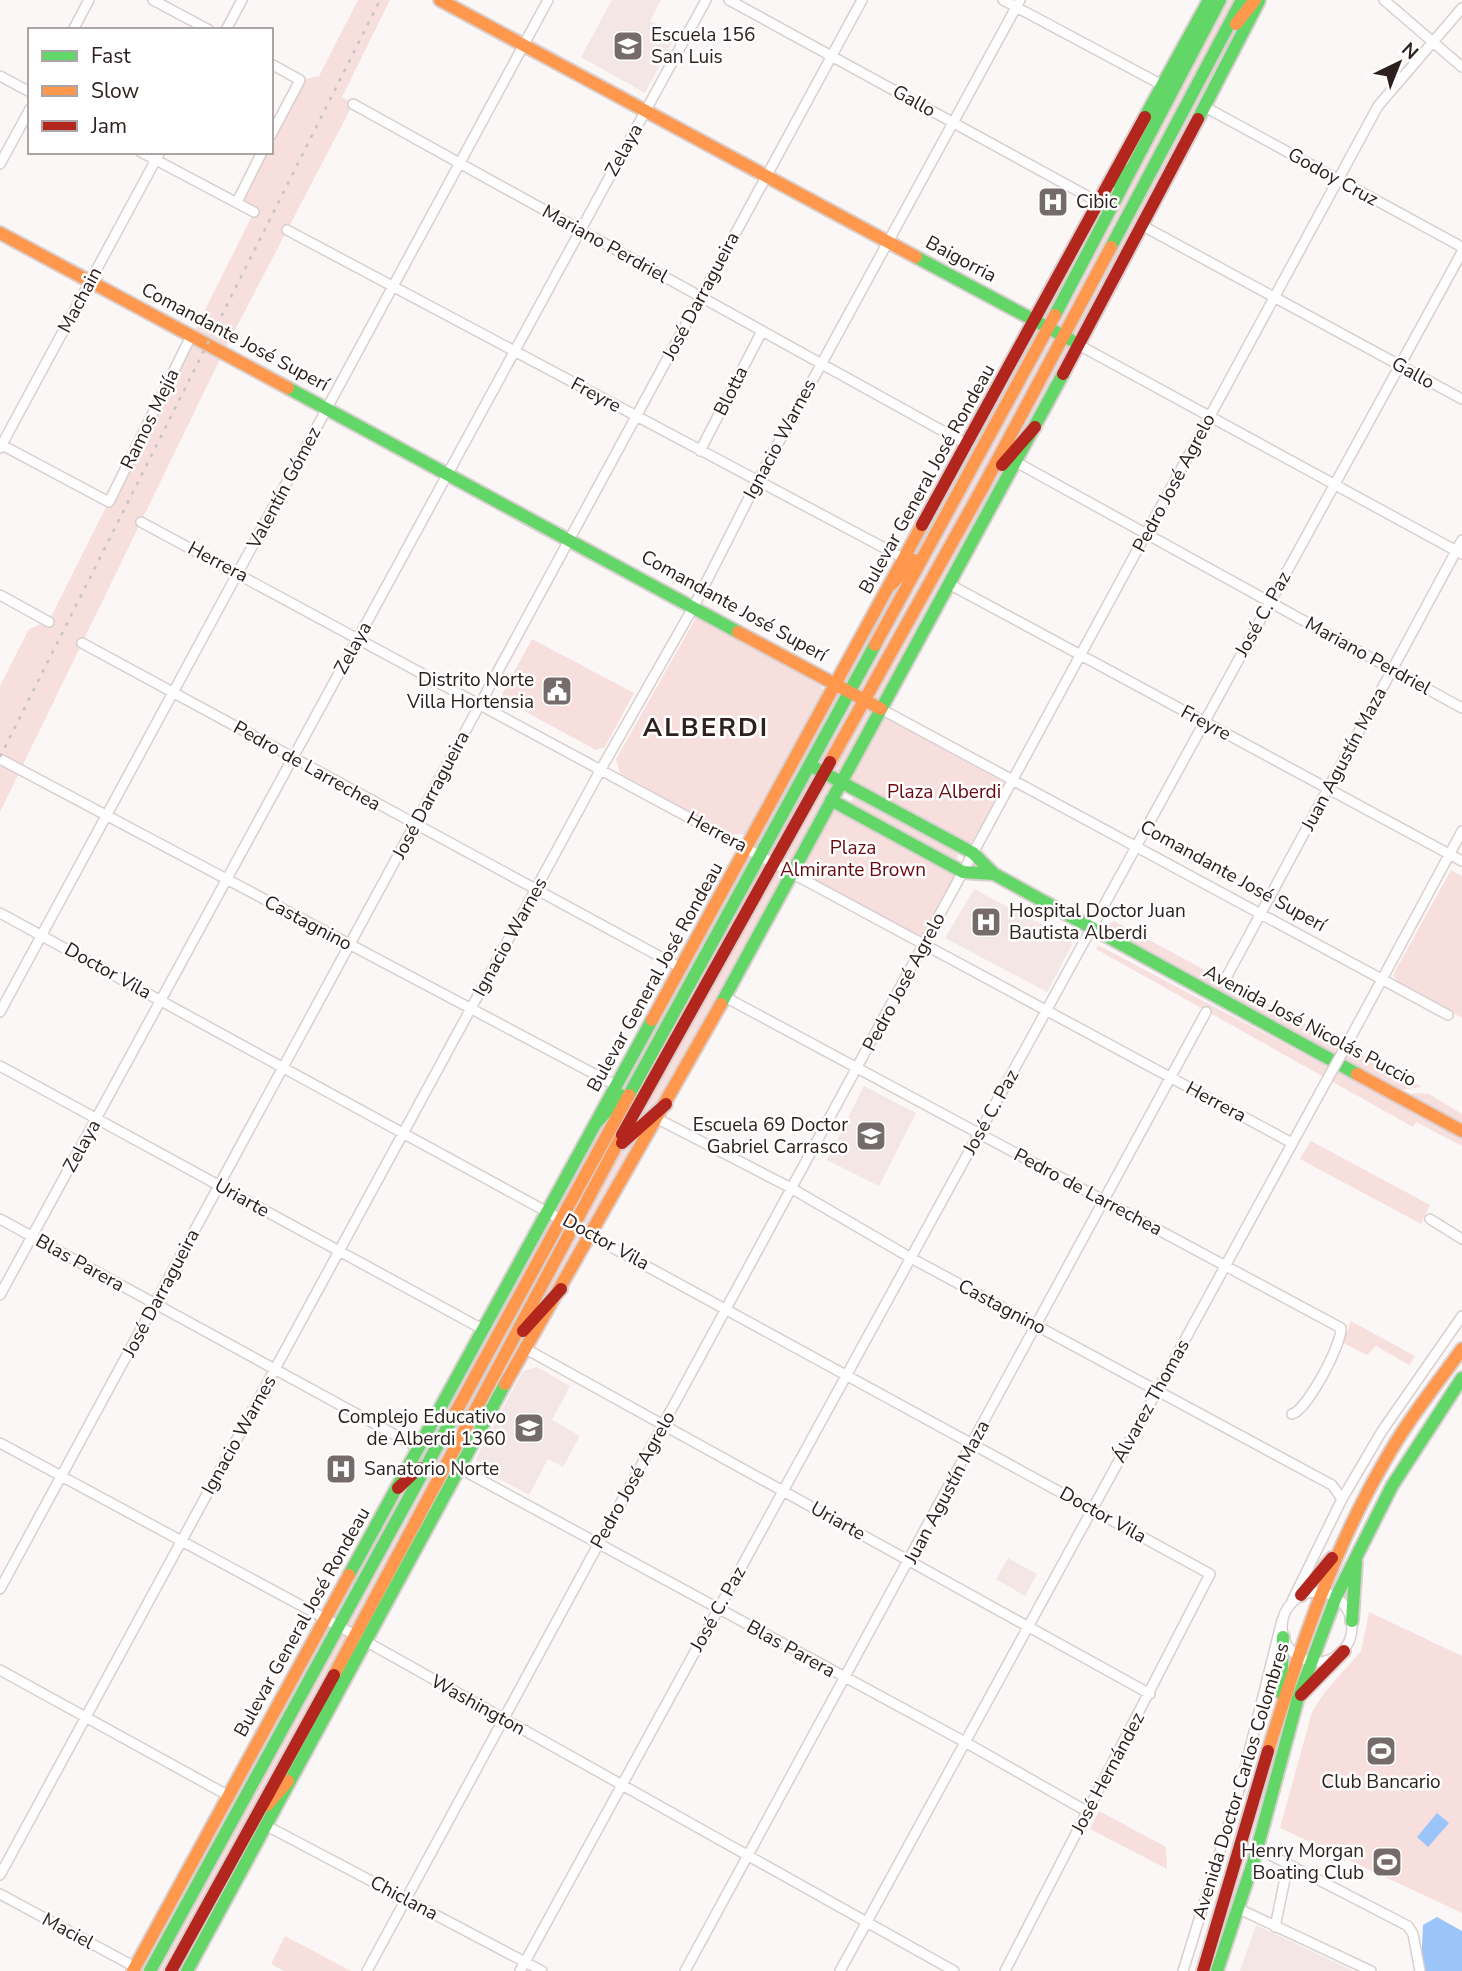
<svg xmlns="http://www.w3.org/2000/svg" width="1462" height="1971" font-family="'Nunito Sans',sans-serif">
	<rect width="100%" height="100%" fill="#fcf7f7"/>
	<path fill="#f3e6e5" d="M 612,0 L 661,0 L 650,21 L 676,35 L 645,93 L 581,57 Z
		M 974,889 L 1071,940 L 1072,945 L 1047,992 L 945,938 Z
		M 864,1086 L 916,1113 L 879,1186 L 827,1160 Z
		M 537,1367 L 570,1386 L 552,1420 L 580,1436 L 563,1467 L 548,1459 L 529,1495 L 481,1469 L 476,1458 L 523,1371 Z
		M 1008,1558 L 1037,1574 L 1025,1596 L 996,1579 Z
		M 1256,1925 L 1354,1971 L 1240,1971 Z"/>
	<path fill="#f7dfdd" d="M 358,0 L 390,0 L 342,97 L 353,104 L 223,353 L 0,812 L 0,686 L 29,629 L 49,621 L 254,212 L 237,202 L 262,152 L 271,152 L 271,135 L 300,80 L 319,76 Z
		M 1209,0 L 1260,0 L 831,800 L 963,872 L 925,944 L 792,873 L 187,1971 L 133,1971 Z
		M 697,616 L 817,680 L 826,695 L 748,835 L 729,834 L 620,773 L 616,759 Z
		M 532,639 L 634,693 L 605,747 L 596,750 L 504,700 L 502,694 Z
		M 881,715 L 1003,782 L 1005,786 L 972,842 L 965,843 L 852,784 L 848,776 Z
		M 855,796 L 957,850 L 958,858 L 955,861 L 853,807 L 851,801 Z
		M 1451,870 L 1462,876 L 1462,1018 L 1398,982 L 1393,975 Z
		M 1114,921 L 1422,1087 L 1401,1090 L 1111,932 L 1109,925 Z
		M 1098,945 L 1462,1138 L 1462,1146 L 1416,1122 L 1413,1127 L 1096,949 Z
		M 1414,1093 L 1429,1094 L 1462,1114 L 1462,1123 L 1410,1096 Z
		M 1311,1141 L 1430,1205 L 1421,1224 L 1300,1159 Z
		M 1351,1321 L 1415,1356 L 1409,1365 L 1376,1346 L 1367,1355 L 1343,1343 Z
		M 1369,1612 L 1462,1656 L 1462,1913 L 1280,1828 L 1312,1712 L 1324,1693 L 1361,1651 Z
		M 1099,1811 L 1166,1847 L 1167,1869 L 1090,1829 Z
		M 285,1936 L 351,1971 L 284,1971 L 271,1964 Z"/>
	<path fill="#9bc4f9" d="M 1437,1813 L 1449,1823 L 1428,1847 L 1417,1837 Z
		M 1437,1917 L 1462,1931 L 1462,1971 L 1421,1971 L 1423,1925 Z"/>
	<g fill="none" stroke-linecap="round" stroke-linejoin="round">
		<g stroke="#d8cfce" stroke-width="12">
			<path id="street" d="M 153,0 L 209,30
				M 729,0 L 1100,203
				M 1003,0 L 1164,86
				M 1384,0 L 1462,67
				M 73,30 L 89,0
				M 226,30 L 242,0
				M 271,64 L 300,80 L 271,135
				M 0,76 L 30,92
				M 353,104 L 968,445
				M 1205,107 L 1462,247
				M 141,152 L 254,212
				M 0,164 L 30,109
				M 237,202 L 262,152
				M 1143,226 L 1462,399
				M 287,230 L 905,559
				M 1077,344 L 1462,554
				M 0,444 L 109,502 L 191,336
				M 0,448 L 160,152
				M 700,451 L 762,331
				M 1016,462 L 1462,708
				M 141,522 L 1292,1143
				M 949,584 L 1462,861
				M 0,595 L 49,622
				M 82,643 L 681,968
				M 881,709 L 1448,1015
				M 0,759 L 617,1086
				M 0,913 L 1210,1574 L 1005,1971
				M 1226,978 L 1462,540
				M 725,997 L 1341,1328 C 1342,1344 1307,1410 1292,1414
				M 0,1012 L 548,0
				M 1346,1046 L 1462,831
				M 0,1066 L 484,1330
				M 658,1119 L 791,1188 L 911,1258 L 1332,1485 L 1342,1499
				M 0,1219 L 419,1448
				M 1430,1219 L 1462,1239
				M 0,1295 L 706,0
				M 526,1349 L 1150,1694
				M 0,1443 L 326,1619 L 954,1971
				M 457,1467 L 965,1742 L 1088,1812
				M 0,1589 L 862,0
				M1282 1627a35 35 0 1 1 70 0a35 35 0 1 1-70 0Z
				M 1292,1601 L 1342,1499 L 1382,1431 L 1462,1316
				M 0,1670 L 229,1796
				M 265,1825 L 542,1971
				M 1257,1848 L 1408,1926 L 1413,1934 L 1420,1971
				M 0,1875 L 601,769 L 694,606 L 757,482 L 1020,0
				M 0,1894 L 135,1967
				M 1237,1908 L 1371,1971
				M 1275,1927 L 1288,1864
				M 367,1971 L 1378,106 L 1462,8
				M 520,1971 L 1462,252
				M 685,1971 L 1206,1012
				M 840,1971 L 1328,1078
				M 1183,1971 L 1241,1784 L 1282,1620"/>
		</g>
		<g stroke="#d8cfce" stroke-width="16">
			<path id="fast" d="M 1145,117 L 1209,0
				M 1198,119 L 1259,1
				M 1112,182 L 1131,169
				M 1111,247 L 1242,0
				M 916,257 L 1071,340
				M 1055,315 L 1220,0
				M 288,388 L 738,632
				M 815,768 L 973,853 L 994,874 L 1357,1074
				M 831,800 L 963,872 L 994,874
				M 721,1004 L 1063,374
				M 629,1095 L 875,645
				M 598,1121 L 621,1095
				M 349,1575 L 652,1020
				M 1352,1621 L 1356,1562
				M 1281,1693 L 1283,1637
				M 150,1971 L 452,1419
				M 187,1971 L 505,1384
				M 1217,1971 L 1254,1860 L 1298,1698 L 1336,1597 L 1392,1486 L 1462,1378"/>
		</g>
		<g stroke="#d8cfce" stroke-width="16">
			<path id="slow" d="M 440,0 L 916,257
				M 1236,24 L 1255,0
				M 0,233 L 288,388
				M 892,584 L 914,560
				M 738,632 L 881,709
				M 875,645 L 1055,315
				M 830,762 L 983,487 L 1111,247
				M 652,1020 L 922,525
				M 1357,1074 L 1462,1131
				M 505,1384 L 721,1004
				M 452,1419 L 629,1095
				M 334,1675 L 622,1135
				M 1268,1751 C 1299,1651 1333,1549 1386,1459 C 1408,1420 1436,1385 1462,1349
				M 267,1805 L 288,1781
				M 133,1971 L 349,1575"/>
		</g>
		<g stroke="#d8cfce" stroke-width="16">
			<path id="jam" d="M 1063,374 L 1198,119
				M 1002,465 L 1035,427
				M 922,525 L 1145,117
				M 622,1135 L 830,762
				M 622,1143 L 666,1104
				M 523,1331 L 561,1289
				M 398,1488 L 419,1468
				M 1301,1595 L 1332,1558
				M 1301,1695 L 1344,1651
				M 171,1971 L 334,1675
				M 1203,1971 L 1268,1751"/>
		</g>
		<use href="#street" stroke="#fffefe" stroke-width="9"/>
		<use href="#fast" stroke="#63d668" stroke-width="12"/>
		<use href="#slow" stroke="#ff974d" stroke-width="12"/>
		<use href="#jam" stroke="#b3261e" stroke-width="12"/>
		<path stroke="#c6c5c5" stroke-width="2.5" stroke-dasharray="3.5 7" stroke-linecap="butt" d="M 0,757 L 380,0"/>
		<g stroke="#d8cfce" stroke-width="12" stroke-linecap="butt">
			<path id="street-bridge" d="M 1328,1078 L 1346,1046"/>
		</g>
		<use href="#street-bridge" stroke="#fffefe" stroke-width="9"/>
	</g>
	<defs>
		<g id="school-square" transform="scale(1.575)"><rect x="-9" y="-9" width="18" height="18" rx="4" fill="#766b6b" stroke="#fff"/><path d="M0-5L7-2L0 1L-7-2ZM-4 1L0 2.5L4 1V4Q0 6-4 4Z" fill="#fff"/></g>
		<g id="hospital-square" transform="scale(1.575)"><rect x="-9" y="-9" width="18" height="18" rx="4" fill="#766b6b" stroke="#fff"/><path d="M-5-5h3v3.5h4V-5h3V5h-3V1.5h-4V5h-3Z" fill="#fff"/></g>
		<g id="civic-square" transform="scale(1.575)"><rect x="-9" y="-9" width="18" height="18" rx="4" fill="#766b6b" stroke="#fff"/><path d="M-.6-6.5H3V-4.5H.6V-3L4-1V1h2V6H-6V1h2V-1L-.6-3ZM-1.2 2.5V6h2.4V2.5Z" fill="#fff"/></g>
		<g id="stadium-square" transform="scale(1.575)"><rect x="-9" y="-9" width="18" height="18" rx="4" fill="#766b6b" stroke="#fff"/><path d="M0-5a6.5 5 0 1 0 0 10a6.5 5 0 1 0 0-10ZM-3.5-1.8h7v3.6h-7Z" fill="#fff"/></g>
	</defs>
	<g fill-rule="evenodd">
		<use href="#school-square" x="628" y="46"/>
		<use href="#hospital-square" x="1053" y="202"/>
		<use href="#civic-square" x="557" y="691"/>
		<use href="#hospital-square" x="986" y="922"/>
		<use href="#school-square" x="871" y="1136"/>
		<use href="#school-square" x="529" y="1428"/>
		<use href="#hospital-square" x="341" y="1469"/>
		<use href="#stadium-square" x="1381" y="1751"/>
		<use href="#stadium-square" x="1387" y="1862"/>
	</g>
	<g text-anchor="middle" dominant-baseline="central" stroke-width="5" stroke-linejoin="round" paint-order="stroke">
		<g font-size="19" fill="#2e201f" stroke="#fff" text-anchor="start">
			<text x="651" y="35">Escuela 156<tspan x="651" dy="22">San Luis</tspan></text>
			<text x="1076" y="202">Cibic</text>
			<text x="534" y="680" text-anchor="end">Distrito Norte<tspan x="534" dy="22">Villa Hortensia</tspan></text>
			<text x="1009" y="911">Hospital Doctor Juan<tspan x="1009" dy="22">Bautista Alberdi</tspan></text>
			<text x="848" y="1125" text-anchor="end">Escuela 69 Doctor<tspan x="848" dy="22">Gabriel Carrasco</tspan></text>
			<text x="506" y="1417" text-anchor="end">Complejo Educativo<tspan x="506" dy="22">de Alberdi 1360</tspan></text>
			<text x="364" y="1469">Sanatorio Norte</text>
			<text x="1381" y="1782" text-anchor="middle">Club Bancario</text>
			<text x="1364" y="1851" text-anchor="end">Henry Morgan<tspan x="1364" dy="22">Boating Club</tspan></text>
		</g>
		<g font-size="19" fill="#2e201f" stroke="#fff">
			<text transform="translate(914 101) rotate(29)">Gallo</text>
			<text transform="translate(624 150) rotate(-61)">Zelaya</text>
			<text transform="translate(1333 177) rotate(29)">Godoy Cruz</text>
			<text transform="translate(605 244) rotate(29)">Mariano Perdriel</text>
			<text transform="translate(961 259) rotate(28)">Baigorria</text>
			<text transform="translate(701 296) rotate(-62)">José Darragueira</text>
			<text transform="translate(80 300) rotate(-62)">Machain</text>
			<text transform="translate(235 337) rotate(28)">Comandante José Superí</text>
			<text transform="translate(1413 373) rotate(29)">Gallo</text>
			<text transform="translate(731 391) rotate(-63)">Blotta</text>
			<text transform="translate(596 395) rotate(28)">Freyre</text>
			<text transform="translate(150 419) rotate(-64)">Ramos Mejía</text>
			<text transform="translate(780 439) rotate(-62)">Ignacio Warnes</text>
			<text transform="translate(927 479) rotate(-61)">Bulevar General José Rondeau</text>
			<text transform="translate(1174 483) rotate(-62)">Pedro José Agrelo</text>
			<text transform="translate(284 488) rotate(-62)">Valentín Gómez</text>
			<text transform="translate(218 562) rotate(28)">Herrera</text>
			<text transform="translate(734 606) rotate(29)">Comandante José Superí</text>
			<text transform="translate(1263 614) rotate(-61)">José C. Paz</text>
			<text transform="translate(353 648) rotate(-61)">Zelaya</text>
			<text transform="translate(1368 656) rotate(29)">Mariano Perdriel</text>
			<text transform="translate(1206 723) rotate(28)">Freyre</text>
			<text transform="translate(1344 759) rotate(-62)">Juan Agustín Maza</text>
			<text transform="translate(307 766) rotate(29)">Pedro de Larrechea</text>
			<text transform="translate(431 795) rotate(-62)">José Darragueira</text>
			<text transform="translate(717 832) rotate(28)">Herrera</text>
			<text transform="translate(1233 876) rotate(29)">Comandante José Superí</text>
			<text transform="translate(308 923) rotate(28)">Castagnino</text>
			<text transform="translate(510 937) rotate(-61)">Ignacio Warnes</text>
			<text transform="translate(108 971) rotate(29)">Doctor Vila</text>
			<text transform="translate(655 977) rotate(-61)">Bulevar General José Rondeau</text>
			<text transform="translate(904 982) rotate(-62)">Pedro José Agrelo</text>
			<text transform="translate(1310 1026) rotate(28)">Avenida José Nicolás Puccio</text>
			<text transform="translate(1216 1102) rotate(28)">Herrera</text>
			<text transform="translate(991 1112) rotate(-61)">José C. Paz</text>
			<text transform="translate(82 1146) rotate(-61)">Zelaya</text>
			<text transform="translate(1088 1192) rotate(28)">Pedro de Larrechea</text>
			<text transform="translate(242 1198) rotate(29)">Uriarte</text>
			<text transform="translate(606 1242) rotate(29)">Doctor Vila</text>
			<text transform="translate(80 1263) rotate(29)">Blas Parera</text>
			<text transform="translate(161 1293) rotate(-62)">José Darragueira</text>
			<text transform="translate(1002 1307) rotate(28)">Castagnino</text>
			<text transform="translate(1151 1401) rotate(-61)">Álvarez Thomas</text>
			<text transform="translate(239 1435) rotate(-61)">Ignacio Warnes</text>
			<text transform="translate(633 1480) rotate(-61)">Pedro José Agrelo</text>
			<text transform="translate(947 1492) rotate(-62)">Juan Agustín Maza</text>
			<text transform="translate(1103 1515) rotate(29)">Doctor Vila</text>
			<text transform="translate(838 1521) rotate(29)">Uriarte</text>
			<text transform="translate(718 1609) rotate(-61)">José C. Paz</text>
			<text transform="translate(302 1622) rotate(-61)">Bulevar General José Rondeau</text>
			<text transform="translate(791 1649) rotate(29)">Blas Parera</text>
			<text transform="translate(478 1705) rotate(29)">Washington</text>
			<text transform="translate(1108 1773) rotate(-62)">José Hernández</text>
			<text transform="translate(1241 1781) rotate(-73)">Avenida Doctor Carlos Colombres</text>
			<text transform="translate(404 1898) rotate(28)">Chiclana</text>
			<text transform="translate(68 1931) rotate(28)">Maciel</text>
		</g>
		<g font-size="19" fill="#67080f" stroke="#fff">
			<text x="944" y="792">Plaza Alberdi</text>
			<text x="853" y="848">Plaza<tspan x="853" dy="22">Almirante Brown</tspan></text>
		</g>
		<g font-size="26" font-weight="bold" letter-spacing="2" fill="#2e201f" stroke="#fff">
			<text x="706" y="727">ALBERDI</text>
		</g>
	</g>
	<rect x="28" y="28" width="245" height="126" fill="#ffffff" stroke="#aba6a5" stroke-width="2"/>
	<rect x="42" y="51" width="35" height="10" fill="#63d668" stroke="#aba6a5" stroke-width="2"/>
	<text x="91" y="63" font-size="21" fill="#2e201f">Fast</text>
	<rect x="42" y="86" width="35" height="10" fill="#ff974d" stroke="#aba6a5" stroke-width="2"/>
	<text x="91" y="98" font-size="21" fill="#2e201f">Slow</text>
	<rect x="42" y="121" width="35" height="10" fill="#b3261e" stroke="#aba6a5" stroke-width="2"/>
	<text x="91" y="133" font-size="21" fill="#2e201f">Jam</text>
	<g transform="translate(1399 63) rotate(43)" stroke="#ffffff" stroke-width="5" paint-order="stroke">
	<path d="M0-5L12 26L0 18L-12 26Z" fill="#2e201f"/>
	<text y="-10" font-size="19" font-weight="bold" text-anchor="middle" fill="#2e201f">N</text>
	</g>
</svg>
